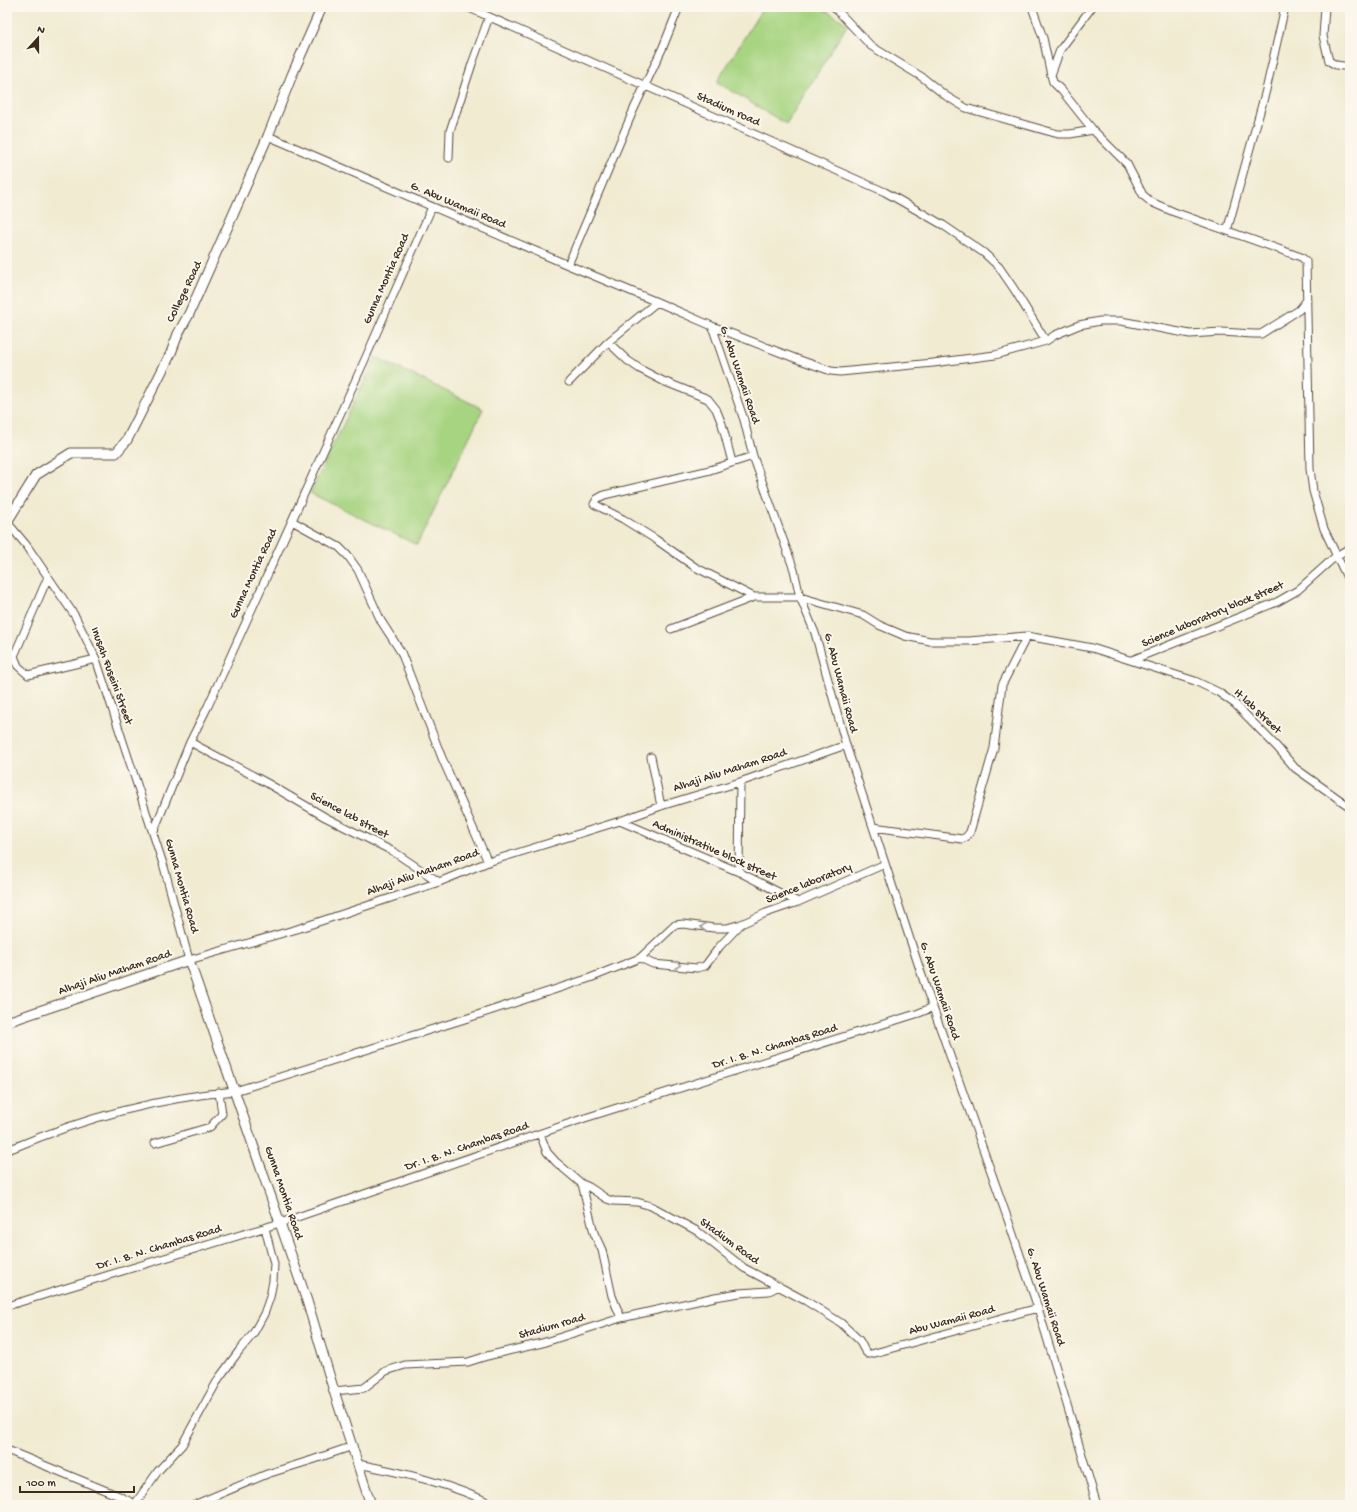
<svg xmlns="http://www.w3.org/2000/svg" width="1357" height="1512" font-family="'Gochi Hand',sans-serif">
	<rect width="100%" height="100%" fill="#fbf7ec"/>
	<filter id="ink" filterUnits="userSpaceOnUse"><feTurbulence type="fractalNoise" baseFrequency=".025" numOctaves="2"/><feDisplacementMap in="SourceGraphic" scale="8" xChannelSelector="R" yChannelSelector="G"/><feConvolveMatrix kernelMatrix="1 2 1 2 8 2 1 2 1" color-interpolation-filters="sRGB"/></filter>
	<filter id="wash" filterUnits="userSpaceOnUse"><feTurbulence type="fractalNoise" baseFrequency=".012" numOctaves="4" result="noise"/><feDisplacementMap in="SourceGraphic" scale="16" xChannelSelector="R" yChannelSelector="G"/><feGaussianBlur stdDeviation="0.9" result="paint"/><feColorMatrix in="noise" values="0 0 0 0 0 0 0 0 0 0 0 0 0 0 0 0 0 1.4 0 .05"/><feComposite in="paint" operator="in"/></filter>
	<g filter="url(#wash)">
		<rect width="100%" height="100%" fill="#f1ebd2"/>
		<path fill="#a7d481" stroke="#717f50" d="M 763,7 L 820,7 L 848,24 L 786,124 L 717,82 Z
			M 376,357 L 483,409 L 417,545 L 310,493 Z"/>
	</g>
	<g filter="url(#ink)">
		<g fill="none" stroke-linecap="round" stroke-linejoin="round">
			<g stroke="#564739" stroke-width="9">
				<path id="minor" d="M 467,7 L 885,192 L 943,225 L 984,253 L 999,267 L 1014,289 L 1046,341
					M 834,7 L 871,46 L 922,77 L 946,96 L 966,108 L 1058,134 L 1070,134 L 1093,130
					M 1032,7 L 1043,38 L 1051,75
					M 1092,7 L 1060,50 L 1051,75 L 1053,82 L 1062,91 L 1093,130 L 1127,164 L 1143,195 L 1151,202 L 1174,212 L 1301,257 L 1306,261 L 1310,469 L 1313,491 L 1324,529 L 1350,584
					M 1325,7 L 1323,36 L 1329,61 L 1336,65 L 1350,67
					M 268,136 L 568,265 L 657,302 L 712,326 L 744,420 L 753,456 L 794,570 L 800,597 L 815,633 L 846,745 L 926,988 L 1006,1214 L 1038,1308 L 1097,1505
					M 449,158 L 450,131 L 472,64 L 489,17
					M 1227,231 L 1266,90 L 1285,7
					M 568,265 L 633,111 L 663,47 L 679,7
					M 657,302 L 608,342 L 627,360 L 640,369 L 663,381 L 708,399 L 716,409 L 722,424 L 732,462
					M 712,326 L 797,359 L 831,371 L 840,372 L 933,363 L 995,355 L 1046,341 L 1055,335 L 1079,325 L 1100,321 L 1121,321 L 1190,334 L 1221,332 L 1253,334 L 1261,334 L 1299,310 L 1307,300
					M 569,382 L 608,342
					M 753,456 L 710,470 L 604,495 L 597,499 L 594,504 L 623,519 L 655,539 L 695,567 L 754,597
					M 292,521 L 339,547 L 348,556 L 358,570 L 381,621 L 401,652 L 442,758 L 488,862
					M 7,522 L 27,546 L 75,616 L 96,659 L 164,867 L 189,960 L 297,929 L 439,882 L 488,862 L 620,821 L 661,806 L 740,782 L 846,745
					M 48,577 L 14,656 L 18,666 L 28,675 L 96,659
					M 671,629 L 754,597 L 800,597 L 863,615 L 879,625 L 905,636 L 930,641 L 969,641 L 1027,636 L 1092,648 L 1195,681 L 1218,692 L 1235,704 L 1277,747 L 1295,768 L 1350,807
					M 1132,660 L 1277,602 L 1298,590 L 1336,556 L 1350,548
					M 190,742 L 267,783 L 325,817 L 394,852 L 439,882
					M 651,757 L 661,806
					M 620,821 L 739,872 L 798,902
					M 873,827 L 962,839 L 966,837 L 970,832 L 994,748 L 1002,685 L 1027,636
					M 153,833 L 190,742 L 208,706 L 366,357 L 432,207
					M 739,872 L 740,782
					M 640,958 L 653,964 L 697,968 L 705,966 L 720,946 L 741,924
					M 540,1134 L 547,1152 L 556,1162 L 582,1184 L 594,1233 L 602,1250 L 612,1296 L 621,1318
					M 155,1143 L 210,1127 L 222,1114 L 219,1092
					M 7,1150 L 13,1148 C 84,1118 158,1098 235,1091 L 468,1018 L 590,978 L 640,958 L 675,925 L 683,924 L 714,928 L 727,928 L 741,924 L 766,913 L 798,902 L 885,864
					M 582,1184 L 589,1187 L 607,1199 L 613,1201 L 637,1202 L 651,1206 L 697,1231 L 744,1268 L 806,1301 L 841,1323 L 859,1340 L 865,1351 L 868,1354 L 871,1354 L 1038,1308
					M 7,1306 L 280,1223 L 585,1118 L 919,1013 L 933,1007
					M 334,1391 L 364,1388 L 386,1371 L 405,1365 L 468,1362 L 487,1356 L 542,1343 L 621,1318 L 715,1297 L 739,1293 L 769,1291 L 779,1286
					M 7,1450 L 119,1496 L 137,1505
					M 358,1464 C 404,1473 452,1484 494,1505
					M 135,1504 L 158,1471 L 182,1445 L 219,1378 L 239,1351 L 253,1334 L 264,1314 L 270,1297 L 273,1281 L 274,1264 L 265,1228
					M 194,1505 L 267,1474 L 312,1460 L 353,1446"/>
			</g>
			<g stroke="#564739" stroke-width="11">
				<path id="tertiary" d="M 7,522 L 36,475 L 71,453 L 116,453 L 127,440 L 171,353 L 178,334 L 189,314 L 268,136 L 292,75 L 322,7
					M 7,1022 L 189,960 L 307,1301 L 334,1391 L 371,1505"/>
			</g>
			<use href="#minor" stroke="#fff" stroke-width="7"/>
			<use href="#tertiary" stroke="#fff" stroke-width="9"/>
		</g>
		<defs><path id="oneway-chevron" d="M-2-3.5L2.5 0L-2 3.5" fill="none" stroke-width="1.6" stroke-linecap="round" stroke-linejoin="round"/></defs>
		<g stroke="#a79f9a">
			<use href="#oneway-chevron" transform="translate(703 927) rotate(-173)"/>
			<use href="#oneway-chevron" transform="translate(678 965) rotate(7)"/>
		</g>
	</g>
	<g text-anchor="middle" dominant-baseline="central" stroke-width="4" stroke-linejoin="round" paint-order="stroke">
		<g font-size="12" fill="#3b2a1e" stroke="#fbf7ec">
			<text transform="translate(728 110) rotate(24)">Stadium road</text>
			<text transform="translate(458 206) rotate(23)">G. Abu Wamaii Road</text>
			<text transform="translate(387 279) rotate(-66)">Gunna Montia Road</text>
			<text transform="translate(185 292) rotate(-64)">College Road</text>
			<text transform="translate(739 375) rotate(71)">G. Abu Wamaii Road</text>
			<text transform="translate(254 574) rotate(-65)">Gunna Montia Road</text>
			<text transform="translate(1213 615) rotate(-23)">Science laboratory block street</text>
			<text transform="translate(111 676) rotate(70)">Inusah Fuseini Street</text>
			<text transform="translate(840 683) rotate(75)">G. Abu Wamaii Road</text>
			<text transform="translate(1257 712) rotate(43)">It lab street</text>
			<text transform="translate(730 771) rotate(-18)">Alhaji Aliu Maham Road</text>
			<text transform="translate(349 816) rotate(28)">Science lab street</text>
			<text transform="translate(714 851) rotate(24)">Administrative block street</text>
			<text transform="translate(423 873) rotate(-20)">Alhaji Aliu Maham Road</text>
			<text transform="translate(809 884) rotate(-22)">Science laboratory</text>
			<text transform="translate(181 886) rotate(74)">Gunna Montia Road</text>
			<text transform="translate(115 973) rotate(-19)">Alhaji Aliu Maham Road</text>
			<text transform="translate(939 991) rotate(71)">G. Abu Wamaii Road</text>
			<text transform="translate(775 1047) rotate(-17)">Dr. I. B. N. Chambas Road</text>
			<text transform="translate(467 1147) rotate(-19)">Dr. I. B. N. Chambas Road</text>
			<text transform="translate(283 1193) rotate(71)">Gunna Montia Road</text>
			<text transform="translate(729 1242) rotate(36)">Stadium Road</text>
			<text transform="translate(159 1248) rotate(-17)">Dr. I. B. N. Chambas Road</text>
			<text transform="translate(1045 1297) rotate(72)">G. Abu Wamaii Road</text>
			<text transform="translate(952 1321) rotate(-15)">Abu Wamaii Road</text>
			<text transform="translate(552 1327) rotate(-16)">Stadium road</text>
		</g>
	</g>
	<rect width="1357" height="1512" fill="none" stroke="#fbf7ec" stroke-width="24"/>
	<g transform="translate(38 38) rotate(21)" stroke="#fbf7ec" stroke-width="3" paint-order="stroke">
	<path d="M0-3L7 15L0 10L-7 15Z" fill="#3b2a1e"/>
	<text y="-6" font-size="11" font-weight="bold" text-anchor="middle" fill="#3b2a1e">N</text>
	</g>
	<path d="M20 1486v6h114v-6" fill="none" stroke="#3b2a1e" stroke-width="2"/>
	<text x="26" y="1486" font-size="12" fill="#3b2a1e" stroke="#fbf7ec" stroke-width="3" paint-order="stroke">100 m</text>
</svg>
